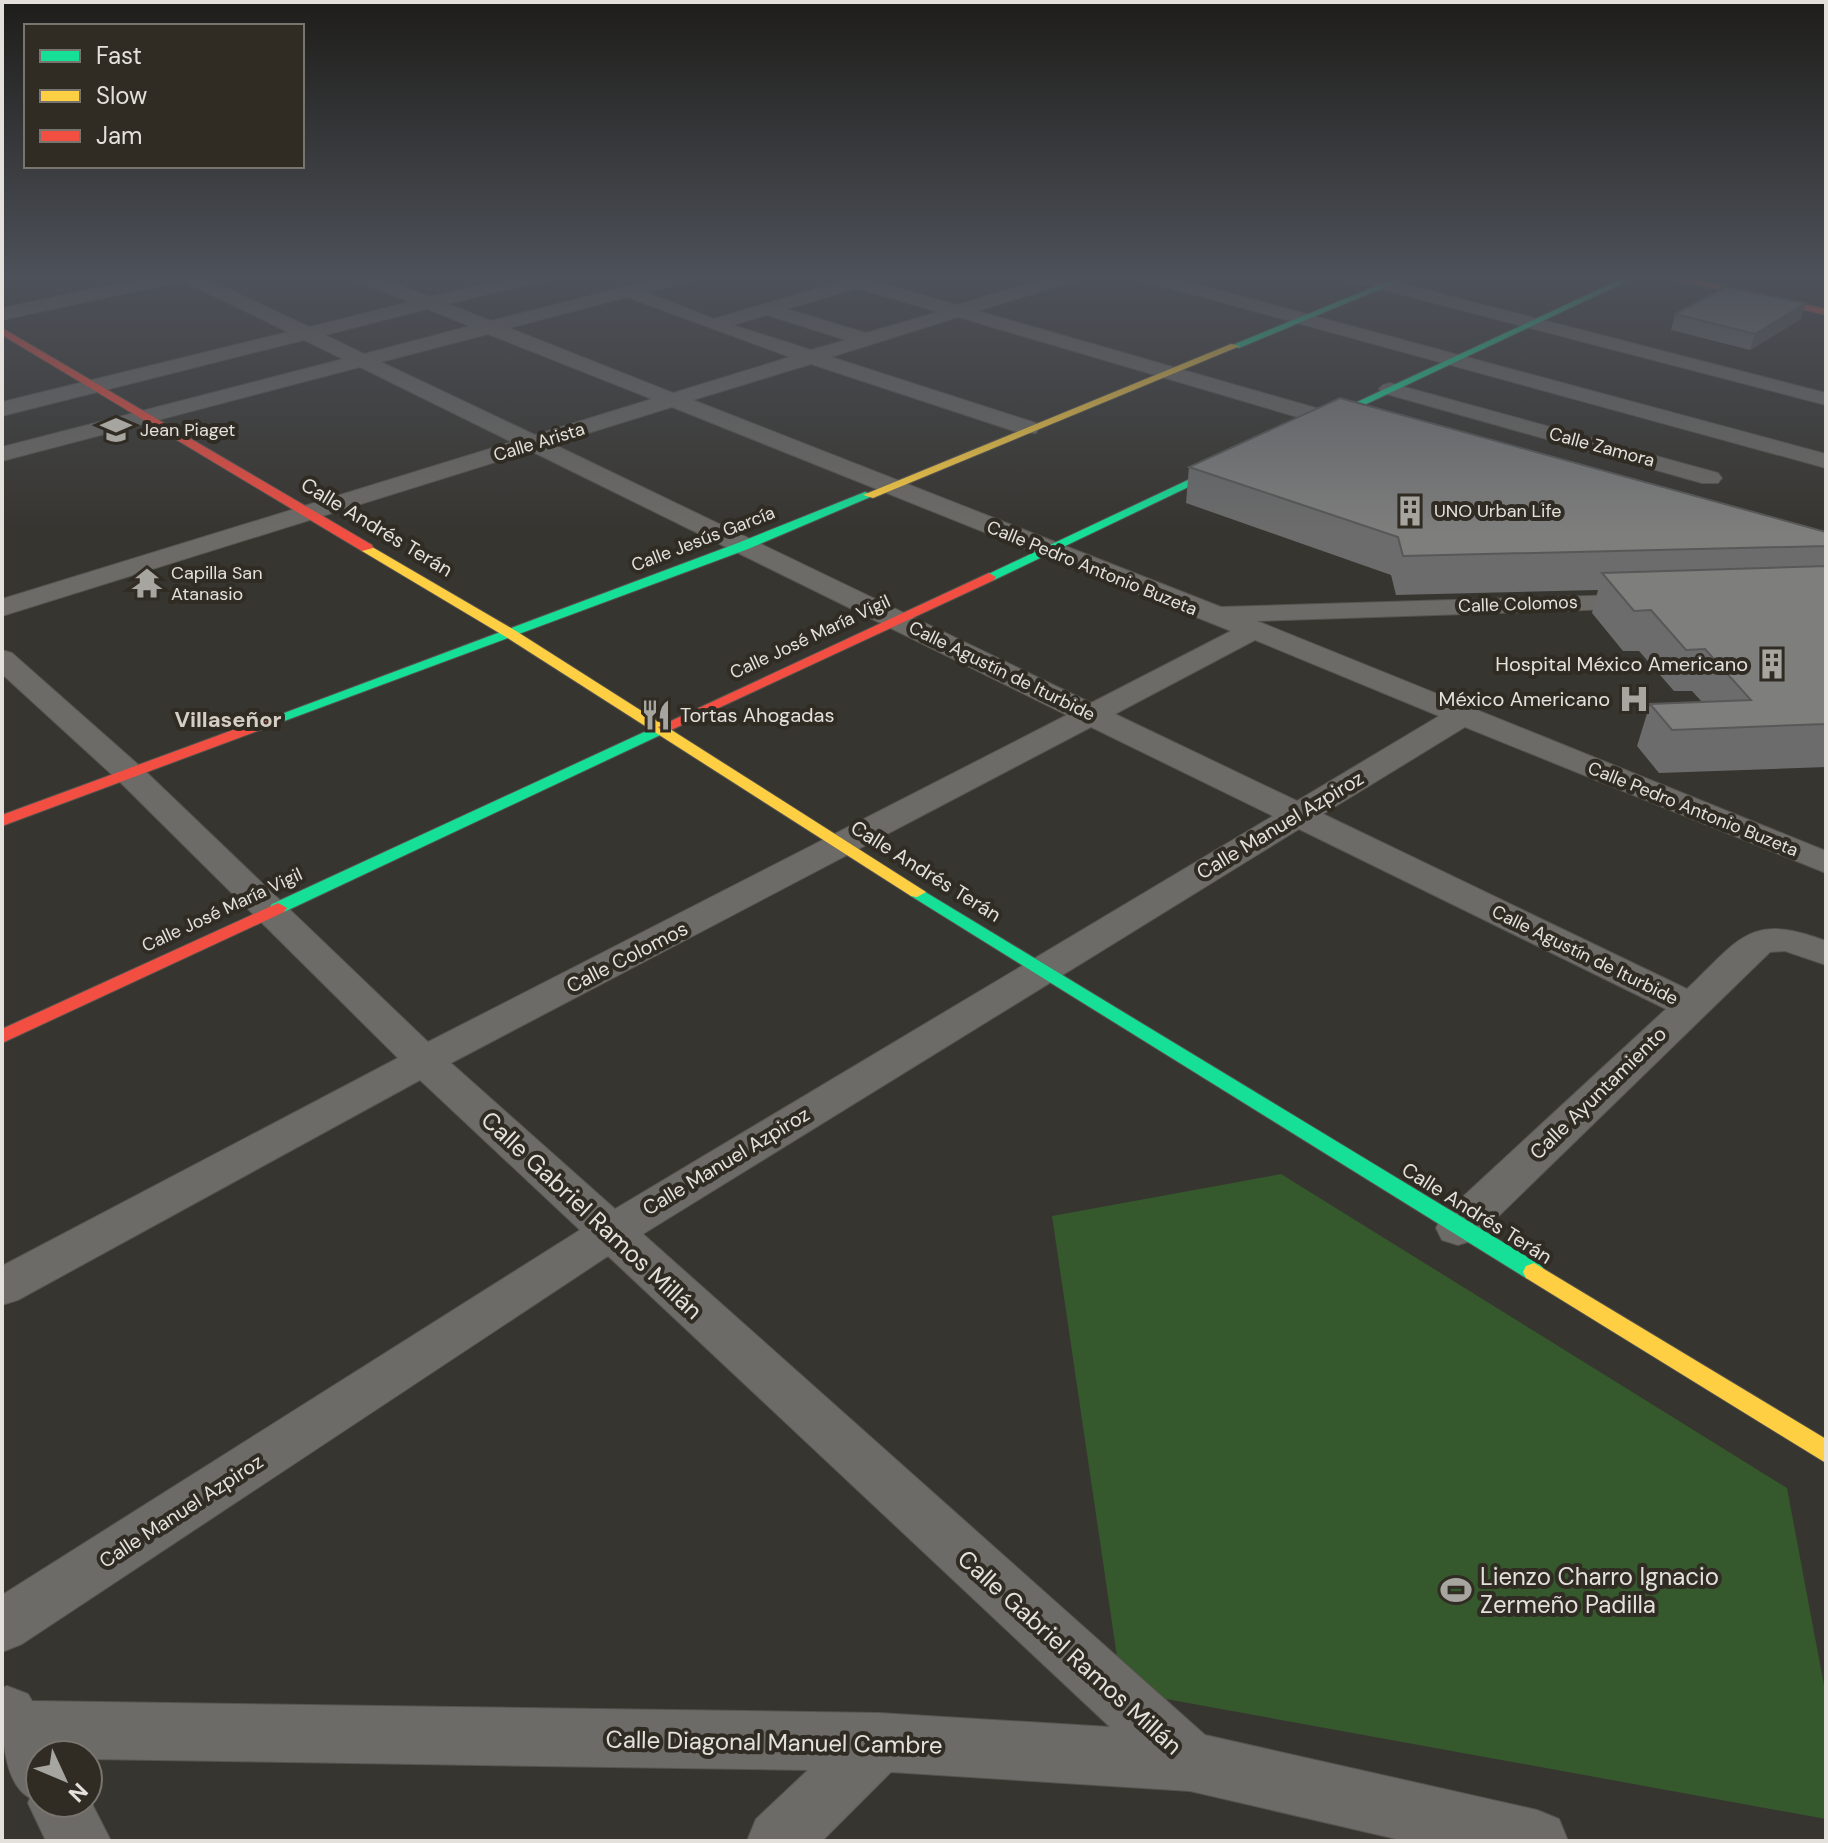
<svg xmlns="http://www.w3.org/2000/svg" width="1828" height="1843" font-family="'DM Sans',sans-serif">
	<rect width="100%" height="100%" fill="#373530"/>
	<path fill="#35582c" d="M 1281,1174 L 1787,1488 L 1826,1696 L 1826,1819 L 1122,1691 L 1052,1216 Z"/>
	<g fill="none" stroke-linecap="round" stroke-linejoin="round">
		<g stroke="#56544f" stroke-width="2">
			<path id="street" d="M 161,275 L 199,275 L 309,327 L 410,302 L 351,279 L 348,275 L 372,275 L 430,297 L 524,275 L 553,275 L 550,279 L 448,304 L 491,321 L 671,275 L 700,275 L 697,279 L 646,292 L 714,319 L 838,282 L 823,275 L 850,275 L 957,305 L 1058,275 L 1084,275 L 1081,279 L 978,311 L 1361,421 L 1364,426 L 1353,433 L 1345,431 L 958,317 L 831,357 L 1036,423 L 1039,428 L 1036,433 L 1020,433 L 811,364 L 693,400 L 1221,607 L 1654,594 L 1658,600 L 1654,606 L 1644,608 L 1257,621 L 1826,851 L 1826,873 L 1465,727 L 1323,814 L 1687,989 C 1740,939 1749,912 1826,941 L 1826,965 L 1785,951 L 1770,952 L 1474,1240 L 1458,1245 L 1442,1240 L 1436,1228 L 1442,1216 L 1666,1009 L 1299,829 L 643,1234 L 1205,1735 L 1537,1810 L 1559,1819 L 1568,1841 L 1405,1841 L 1190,1791 L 891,1772 L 822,1841 L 747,1841 L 756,1819 L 808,1770 L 88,1759 L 88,1755 L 40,1755 L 40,1803 L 88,1803 L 88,1796 L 111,1841 L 46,1841 L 28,1803 L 30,1798 C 0,1782 2,1722 2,1688 L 7,1686 L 28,1694 L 32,1701 L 879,1713 L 1110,1727 L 608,1256 L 22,1644 L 2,1652 L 2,1595 L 580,1230 L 420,1080 L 18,1300 L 2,1305 L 2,1266 L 398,1058 L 120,782 L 2,674 L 2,650 L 12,653 L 142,768 L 428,1042 L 1067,715 L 531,451 L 2,616 L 2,599 L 512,442 L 360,367 L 2,461 L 2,447 L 343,359 L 304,340 L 2,416 L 2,402 L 288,332 L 183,281 L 2,320 L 2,308 ZM 857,288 L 938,312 L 866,333 L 787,309 ZM 627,297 L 790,357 L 673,393 L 509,328 ZM 427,309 L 470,326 L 364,354 L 325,335 ZM 767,315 L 846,340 L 811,350 L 733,325 ZM 488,334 L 652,399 L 535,435 L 381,362 ZM 672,407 L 1231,631 L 1091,703 L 553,444 ZM 1255,640 L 1439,716 L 1297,801 L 1115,714 ZM 1091,727 L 1273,816 L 615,1209 L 451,1063 Z
				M 1134,275 L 1162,275 L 1826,454 L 1826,468 L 1137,279 Z
				M 1339,275 L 1368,275 L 1826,393 L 1826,405 L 1342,279 Z
				M 1390,383 L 1718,473 L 1722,478 L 1718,483 L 1702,483 L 1383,393 L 1379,389 L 1383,385 Z"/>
		</g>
		<g stroke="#56544f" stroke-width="2">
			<path id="fast" d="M 1403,275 L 1414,275 L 1239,348 L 1230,346 Z
				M 1630,275 L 1640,275 L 1309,431 L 1299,429 Z
				M 1239,456 L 1249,458 L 994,580 L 982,577 Z
				M 865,492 L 875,495 L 748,549 L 268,727 L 258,727 L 255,724 L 738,543 Z
				M 666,722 L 674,727 L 671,730 L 284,912 L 272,912 L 269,908 L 272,904 Z
				M 917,887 L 1542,1266 L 1545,1272 L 1542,1278 L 1534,1281 L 1526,1278 L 911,896 L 908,892 L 911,888 Z"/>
		</g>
		<g stroke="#56544f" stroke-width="2">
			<path id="slow" d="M 1231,344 L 1240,346 L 873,498 L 863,495 Z
				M 367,544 L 516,631 L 926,892 L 917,897 L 911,896 L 506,637 L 362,551 L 361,548 Z
				M 1534,1263 L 1826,1439 L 1826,1463 L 1526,1278 L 1523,1272 L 1526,1266 Z"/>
		</g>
		<g stroke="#56544f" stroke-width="2">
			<path id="jam" d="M 1657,275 L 1671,275 L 1826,309 L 1826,315 Z
				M 2,328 L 372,545 L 373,548 L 362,551 L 2,335 Z
				M 989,573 L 996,577 L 994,580 L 671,730 L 661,730 L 658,727 Z
				M 263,719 L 268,721 L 268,727 L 2,826 L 2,815 Z
				M 278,903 L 287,908 L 284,912 L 2,1043 L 2,1029 Z"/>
		</g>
		<use href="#street" fill="#6d6b67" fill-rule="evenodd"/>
		<use href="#fast" fill="#16e098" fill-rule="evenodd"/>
		<use href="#slow" fill="#ffcf43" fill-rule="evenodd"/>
		<use href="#jam" fill="#f24e42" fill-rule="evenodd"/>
	</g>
	<path fill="#6c6c6c" d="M 1675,314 L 1801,319 L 1750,350 L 1671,330 Z
		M 1189,467 L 1826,532 L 1826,767 L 1659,773 L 1637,746 L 1650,704 L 1702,702 L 1692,691 L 1674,691 L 1639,651 L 1623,651 L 1592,613 L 1598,590 L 1396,595 L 1391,575 L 1186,503 Z"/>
	<path fill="#585858" d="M 1806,303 L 1801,319 L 1750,350 L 1755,334 Z"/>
	<path fill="#7e7e7d" stroke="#585858" stroke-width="2" d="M 1726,287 L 1806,303 L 1755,334 L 1675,314 Z
		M 1340,398 L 1826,532 L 1826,546 L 1403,556 L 1398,537 L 1189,467 Z
		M 1826,566 L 1826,724 L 1672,730 L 1650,704 L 1751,700 L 1705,649 L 1686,650 L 1651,610 L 1634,611 L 1602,573 Z"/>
	<linearGradient id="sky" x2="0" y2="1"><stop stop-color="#1e1d1a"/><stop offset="0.52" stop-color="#4d5159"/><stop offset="1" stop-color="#4d5159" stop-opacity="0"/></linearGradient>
	<rect width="1828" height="533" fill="url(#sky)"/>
	<defs>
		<g id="school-bare" transform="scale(2.4)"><path d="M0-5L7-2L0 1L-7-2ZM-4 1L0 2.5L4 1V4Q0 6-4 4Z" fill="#a7a5a0" stroke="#302c24" stroke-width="2.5" paint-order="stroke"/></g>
		<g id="building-bare" transform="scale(2.4)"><path d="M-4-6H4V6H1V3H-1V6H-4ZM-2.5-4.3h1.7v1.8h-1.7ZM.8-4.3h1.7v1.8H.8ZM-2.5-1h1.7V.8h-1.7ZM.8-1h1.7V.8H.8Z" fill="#a7a5a0" stroke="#302c24" stroke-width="2.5" paint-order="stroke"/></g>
		<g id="temple-bare" transform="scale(2.4)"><path d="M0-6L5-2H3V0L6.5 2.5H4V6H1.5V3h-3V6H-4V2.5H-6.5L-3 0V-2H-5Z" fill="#a7a5a0" stroke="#302c24" stroke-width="2.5" paint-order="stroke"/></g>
		<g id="hospital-bare" transform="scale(2.4)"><path d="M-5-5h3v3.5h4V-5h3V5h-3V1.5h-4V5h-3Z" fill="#a7a5a0" stroke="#302c24" stroke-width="2.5" paint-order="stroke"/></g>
		<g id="restaurant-bare" transform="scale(2.4)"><path d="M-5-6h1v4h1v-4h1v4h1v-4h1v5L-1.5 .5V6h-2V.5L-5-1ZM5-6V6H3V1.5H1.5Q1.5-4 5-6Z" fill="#a7a5a0" stroke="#302c24" stroke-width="2.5" paint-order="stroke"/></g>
		<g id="stadium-bare" transform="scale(2.4)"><path d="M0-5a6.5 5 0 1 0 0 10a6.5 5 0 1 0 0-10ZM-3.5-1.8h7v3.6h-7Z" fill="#a7a5a0" stroke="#302c24" stroke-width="2.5" paint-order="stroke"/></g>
	</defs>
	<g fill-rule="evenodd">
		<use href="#school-bare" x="116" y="430"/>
		<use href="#building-bare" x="1410" y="511"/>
		<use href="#temple-bare" x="147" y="583"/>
		<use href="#building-bare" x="1772" y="664"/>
		<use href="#hospital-bare" x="1634" y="699"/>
		<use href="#restaurant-bare" x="656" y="715"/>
		<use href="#stadium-bare" x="1456" y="1590"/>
	</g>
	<g text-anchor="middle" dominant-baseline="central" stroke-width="8" stroke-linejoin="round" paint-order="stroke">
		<g font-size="18" fill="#e4e1dc" stroke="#302c24" text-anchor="start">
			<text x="140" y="430">Jean Piaget</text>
			<text x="1434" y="511">UNO Urban Life</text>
			<text x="171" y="573">Capilla San<tspan x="171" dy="21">Atanasio</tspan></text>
		</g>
		<g font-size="18" fill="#e4e1dc" stroke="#302c24">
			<text transform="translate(539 442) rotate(-17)">Calle Arista</text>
			<text transform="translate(1602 447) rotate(15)">Calle Zamora</text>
			<text transform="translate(703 539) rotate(-21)">Calle Jesús García</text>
			<text transform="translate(1092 568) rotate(22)">Calle Pedro Antonio Buzeta</text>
			<text transform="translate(1518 604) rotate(-2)">Calle Colomos</text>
			<text transform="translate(810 637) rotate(-25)">Calle José María Vigil</text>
			<text transform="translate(1002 671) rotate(26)">Calle Agustín de Iturbide</text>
			<text transform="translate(1693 809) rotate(22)">Calle Pedro Antonio Buzeta</text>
			<text transform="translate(222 910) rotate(-25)">Calle José María Vigil</text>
			<text transform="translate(1585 955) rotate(26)">Calle Agustín de Iturbide</text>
		</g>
		<g font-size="20" fill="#e4e1dc" stroke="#302c24">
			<text transform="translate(377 527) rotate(31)">Calle Andrés Terán</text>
			<text transform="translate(1280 825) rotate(-31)">Calle Manuel Azpiroz</text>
			<text transform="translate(926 871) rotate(32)">Calle Andrés Terán</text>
			<text transform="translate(627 957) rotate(-27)">Calle Colomos</text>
			<text transform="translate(1598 1093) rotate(-44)">Calle Ayuntamiento</text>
			<text transform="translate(726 1161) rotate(-31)">Calle Manuel Azpiroz</text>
			<text transform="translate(1477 1213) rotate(32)">Calle Andrés Terán</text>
			<text transform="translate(181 1511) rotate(-33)">Calle Manuel Azpiroz</text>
		</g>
		<g font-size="20" fill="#e4e1dc" stroke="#302c24" text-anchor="end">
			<text x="1748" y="664">Hospital México Americano</text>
			<text x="1610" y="699">México Americano</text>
			<text x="680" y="715" text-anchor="start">Tortas Ahogadas</text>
		</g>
		<g font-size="22" font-weight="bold" fill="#d4cec4" stroke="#302c24">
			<text x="228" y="719">Villaseñor</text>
		</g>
		<g font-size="24" fill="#e4e1dc" stroke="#302c24">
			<text transform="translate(592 1215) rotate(43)">Calle Gabriel Ramos Millán</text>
			<text transform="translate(1070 1652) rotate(42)">Calle Gabriel Ramos Millán</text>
			<text transform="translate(774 1742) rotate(1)">Calle Diagonal Manuel Cambre</text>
		</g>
		<g font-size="24" fill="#e4e1dc" stroke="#302c24" text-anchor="start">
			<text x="1480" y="1576">Lienzo Charro Ignacio<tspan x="1480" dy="28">Zermeño Padilla</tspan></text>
		</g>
	</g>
	<rect width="1828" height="1843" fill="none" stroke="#e4e1dc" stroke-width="8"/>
	<rect x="24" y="24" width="280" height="144" fill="#302c24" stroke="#78746e" stroke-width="2"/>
	<rect x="40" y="50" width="40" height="12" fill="#16e098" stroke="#78746e" stroke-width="2"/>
	<text x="96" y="64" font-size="24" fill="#e4e1dc">Fast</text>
	<rect x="40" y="90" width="40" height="12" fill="#ffcf43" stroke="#78746e" stroke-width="2"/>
	<text x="96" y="104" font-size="24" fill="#e4e1dc">Slow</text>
	<rect x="40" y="130" width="40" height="12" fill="#f24e42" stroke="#78746e" stroke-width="2"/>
	<text x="96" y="144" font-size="24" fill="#e4e1dc">Jam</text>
	<g transform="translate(64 1779) rotate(134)"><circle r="38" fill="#302c24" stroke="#78746e" stroke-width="2"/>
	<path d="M0-6L14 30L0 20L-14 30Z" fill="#a7a5a0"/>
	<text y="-12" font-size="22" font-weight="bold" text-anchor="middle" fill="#e4e1dc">N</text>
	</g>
</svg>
